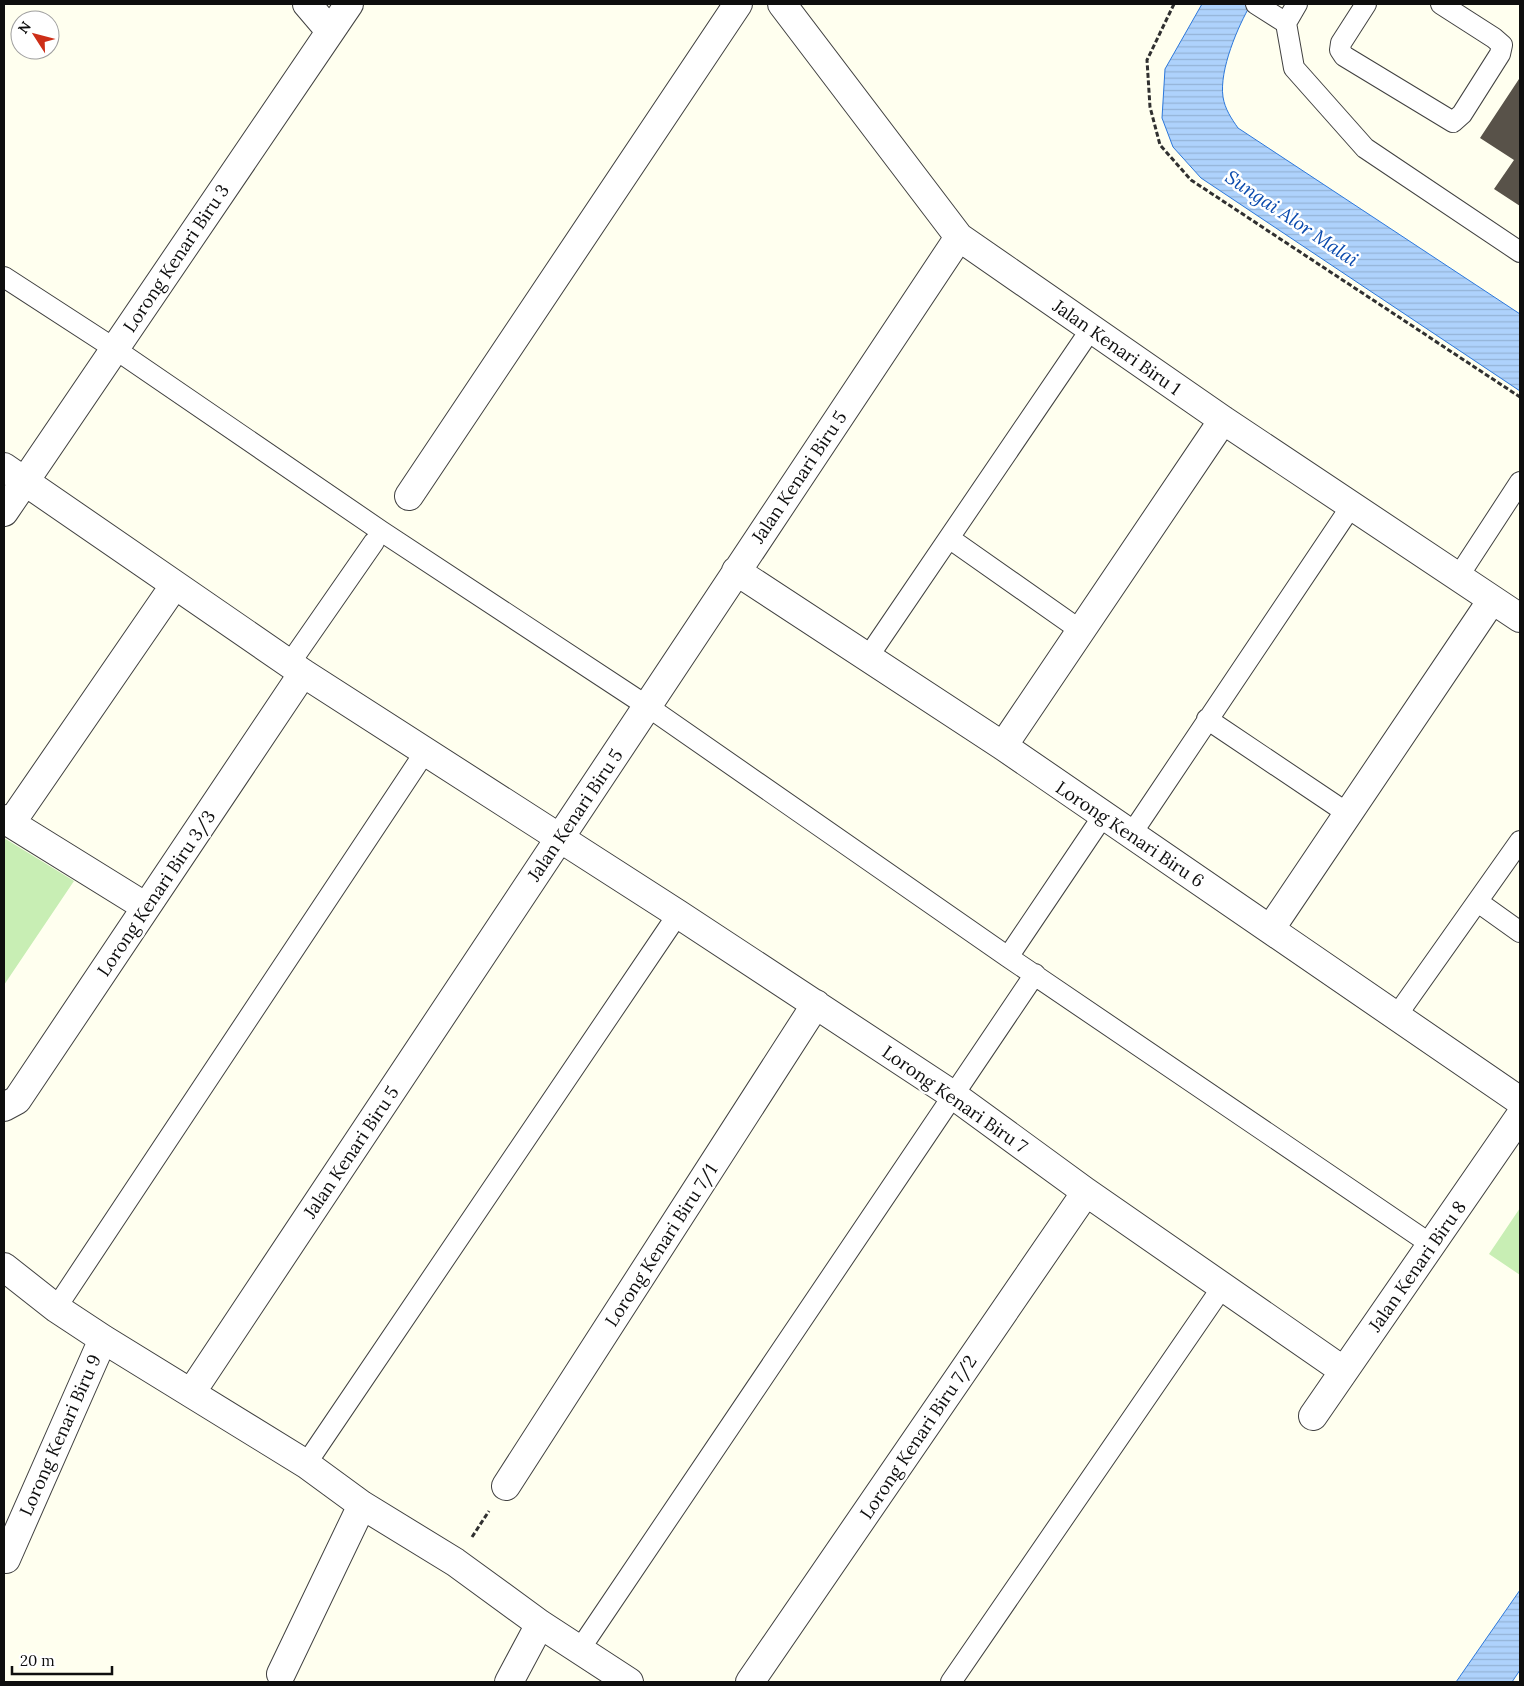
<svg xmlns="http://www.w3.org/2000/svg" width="1524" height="1686" font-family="Lora,serif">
	<defs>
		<pattern id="water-rules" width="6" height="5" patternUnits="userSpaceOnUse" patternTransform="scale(1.25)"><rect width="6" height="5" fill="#aed2fc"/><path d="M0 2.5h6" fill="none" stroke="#94b3d7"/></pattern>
	</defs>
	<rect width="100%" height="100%" fill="#ffffef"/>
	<path fill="#c8eeb4" d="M 4,838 L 74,881 L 4,985 Z
		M 1520,1208 L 1520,1275 L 1489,1254 Z"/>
	<path fill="url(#water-rules)" stroke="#2d78db" d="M 1202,4 L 1251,4 C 1238,26 1219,70 1223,97 C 1225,109 1231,118 1238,128 L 1520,314 L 1520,391 L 1201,178 L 1173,147 L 1162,118 L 1165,69 Z
		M 1520,1590 L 1520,1670 L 1512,1682 L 1456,1682 Z"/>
	<path fill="#585249" d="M 1519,79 L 1520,80 L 1520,206 L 1494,189 L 1514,160 L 1480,138 Z"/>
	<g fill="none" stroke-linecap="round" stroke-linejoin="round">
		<g stroke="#414141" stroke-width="22">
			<path id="service" d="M 1256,4 L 1286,23 L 1294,68 L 1365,148 L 1520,252
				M 1366,4 L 1341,43 L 1340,50 L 1344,56 L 1453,122 L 1462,114 L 1500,54 L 1502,45 L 1494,38 L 1441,4
				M 1286,23 L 1297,4
				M 4,277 L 115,349 L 381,531 L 647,706 L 1008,957 L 1432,1245
				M 949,538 L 1080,630
				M 1458,577 L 1520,482
				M 868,657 L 1091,329
				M 290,663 L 374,542
				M 1207,719 L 1347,813
				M 1130,836 L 1352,505
				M 1478,902 L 1520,932
				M 1008,957 L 1103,816
				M 1397,1015 L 1520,841
				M 56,1308 L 425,752
				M 306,1464 L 678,914
				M 580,1649 L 1035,974
				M 951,1682 L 1223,1286"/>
		</g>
		<g stroke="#414141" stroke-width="30">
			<path id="minor" d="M 307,4 L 330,31
				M 782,4 L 959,237 L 1223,420 L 1520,618
				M 4,467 L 303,673 L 678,914 L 953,1095 L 1086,1192 L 1344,1371
				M 409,496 L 738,4
				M 4,512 L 349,4
				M 736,571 L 1003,746 L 1520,1101
				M 1003,746 L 1223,420
				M 4,819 L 146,907
				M 11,823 L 174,586
				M 1271,928 L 1492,600
				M 4,1107 L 17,1100 L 303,673
				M 4,1267 L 56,1308 L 103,1339 L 306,1464 L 362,1505 L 455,1562 L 540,1624 L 629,1682
				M 191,1393 L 959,237
				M 1313,1416 L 1520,1116
				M 506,1486 L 816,1004
				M 6,1559 L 103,1339
				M 281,1674 L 362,1505
				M 509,1682 L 540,1624
				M 750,1682 L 1086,1192"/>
		</g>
		<path stroke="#303030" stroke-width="3" stroke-dasharray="5 2.5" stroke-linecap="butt" d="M 1174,4 L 1147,60 L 1150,107 L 1160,145 L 1191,180 L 1520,397
			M 472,1537 L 489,1511"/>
		<use href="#service" stroke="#fff" stroke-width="20"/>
		<use href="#minor" stroke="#fff" stroke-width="28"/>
	</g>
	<g text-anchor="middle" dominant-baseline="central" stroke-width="5" stroke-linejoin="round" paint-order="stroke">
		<g font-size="18" fill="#0e0e0e" stroke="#fff">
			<text transform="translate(176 258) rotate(-56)">Lorong Kenari Biru 3</text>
			<text transform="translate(1117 347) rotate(35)">Jalan Kenari Biru 1</text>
			<text transform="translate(799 477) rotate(-56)">Jalan Kenari Biru 5</text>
			<text transform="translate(575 815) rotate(-56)">Jalan Kenari Biru 5</text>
			<text transform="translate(1130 834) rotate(34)">Lorong Kenari Biru 6</text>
			<text transform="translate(156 893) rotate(-56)">Lorong Kenari Biru 3/3</text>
			<text transform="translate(955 1099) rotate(35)">Lorong Kenari Biru 7</text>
			<text transform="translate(351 1152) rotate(-56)">Jalan Kenari Biru 5</text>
			<text transform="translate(661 1245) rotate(-57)">Lorong Kenari Biru 7/1</text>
			<text transform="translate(1417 1266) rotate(-55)">Jalan Kenari Biru 8</text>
			<text transform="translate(60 1435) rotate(-66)">Lorong Kenari Biru 9</text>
			<text transform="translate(918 1437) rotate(-56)">Lorong Kenari Biru 7/2</text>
		</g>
		<g font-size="19" font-style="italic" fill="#0a4aad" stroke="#fff">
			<text transform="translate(1292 218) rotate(34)">Sungai Alor Malai</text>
		</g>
	</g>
	<rect width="1524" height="1686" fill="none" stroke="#0e0e0e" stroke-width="10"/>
	<g transform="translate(35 35) rotate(306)"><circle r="24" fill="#ffffff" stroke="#9f9f9f"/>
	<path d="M0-4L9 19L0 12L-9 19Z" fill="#cd2e17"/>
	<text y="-8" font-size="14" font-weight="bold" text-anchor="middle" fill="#0e0e0e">N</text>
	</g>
	<path d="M12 1666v8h100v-8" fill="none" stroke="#0e0e0e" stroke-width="2.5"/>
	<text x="20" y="1666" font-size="15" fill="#0e0e0e" stroke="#ffffff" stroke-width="4" paint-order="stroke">20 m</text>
</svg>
